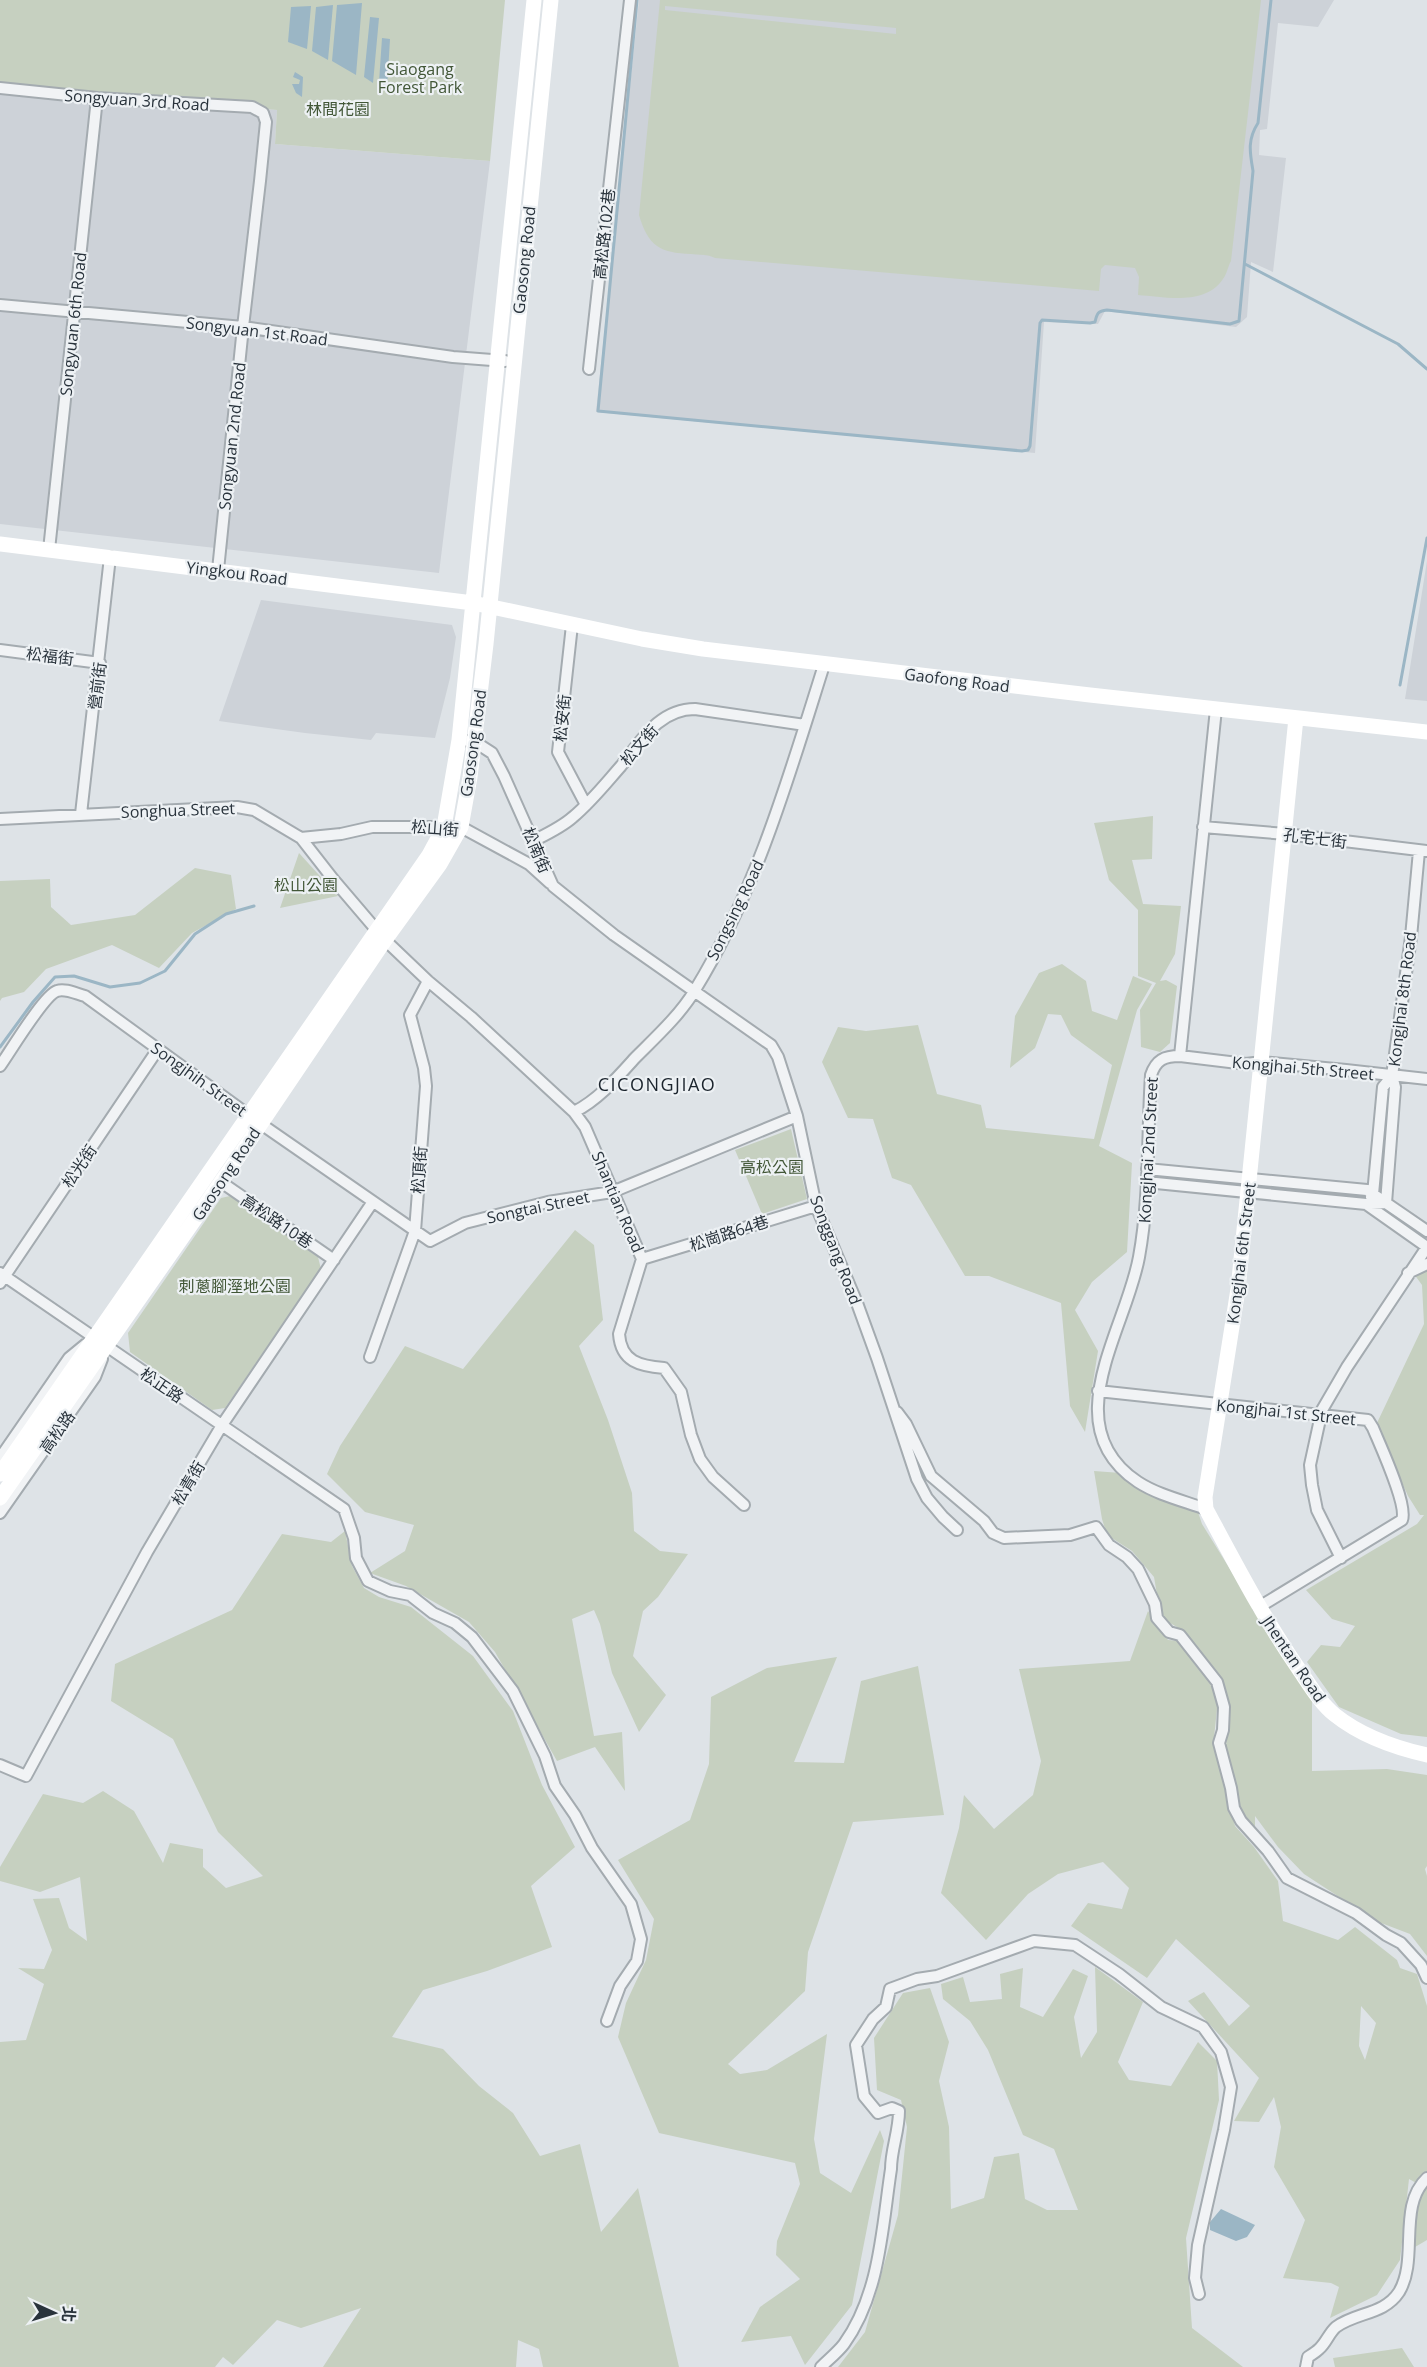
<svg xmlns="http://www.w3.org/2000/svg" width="1427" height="2367" font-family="'Open Sans','Noto Sans TC',sans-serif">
	<rect width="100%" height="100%" fill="#dee3e7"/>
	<path fill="#cdd2d8" d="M 639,0 L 1334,0 L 1318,27 L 1278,23 L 1267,129 L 1260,130 L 1259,155 L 1286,158 L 1273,272 L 1251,262 L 1247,317 L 1236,327 L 1105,311 L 1098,324 L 1044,322 L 1035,453 L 596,412 Z
		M 0,85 L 277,110 L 275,144 L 490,161 L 439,573 L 0,524 Z
		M 1427,561 L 1427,701 L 1405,699 Z
		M 261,600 L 452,625 L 456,637 L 450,678 L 435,738 L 376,733 L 371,740 L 305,733 L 219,721 Z"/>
	<path fill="#c6d0c0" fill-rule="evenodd" d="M 0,0 L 505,0 L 490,161 L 275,144 L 277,110 L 0,85 Z
		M 660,0 L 1261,0 L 1231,261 C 1228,266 1227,274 1223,279 C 1205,306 1165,297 1138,295 L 1139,277 L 1135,268 L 1105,265 L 1101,269 L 1099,291 L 715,258 C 707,254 700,255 691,254 C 660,253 648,246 639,215 ZM 665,6 L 896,28 L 896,34 L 665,10 Z
		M 1153,816 L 1152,859 L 1132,860 L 1143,904 L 1181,906 L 1175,954 L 1160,981 L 1166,980 L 1177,986 L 1170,1043 L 1160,1052 L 1141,1047 L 1140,1010 L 1156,983 L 1138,976 L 1138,910 L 1109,880 L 1094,823 Z
		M 299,853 L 338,896 L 280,908 Z
		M 195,868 L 231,875 L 236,909 L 192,933 L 159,968 L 112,945 L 46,969 L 24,992 L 2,998 L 0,1001 L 0,881 L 50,879 L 51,907 L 71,925 L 135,915 Z
		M 1062,964 L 1086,981 L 1092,1011 L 1117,1020 L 1133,976 L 1152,984 L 1137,1010 L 1099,1146 L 1132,1163 L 1127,1252 L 1092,1282 L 1075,1310 L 1098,1351 L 1085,1432 L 1070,1406 L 1061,1303 L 989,1276 L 965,1276 L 911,1185 L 892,1178 L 873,1119 L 848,1118 L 822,1062 L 838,1027 L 866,1031 L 918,1025 L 937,1094 L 981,1105 L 986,1128 L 1094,1139 L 1112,1065 L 1071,1035 L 1061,1015 L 1048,1014 L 1035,1048 L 1010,1068 L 1015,1016 L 1039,973 Z
		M 791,1129 L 807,1199 L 762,1214 L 735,1150 Z
		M 230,1196 L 318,1257 L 321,1269 L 225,1408 L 212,1410 L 130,1352 L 128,1333 L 221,1198 Z
		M 575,1230 L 594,1245 L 603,1320 L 579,1346 L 608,1420 L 632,1493 L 634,1531 L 660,1551 L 688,1554 L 658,1597 L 643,1611 L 633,1656 L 666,1695 L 639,1732 L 612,1673 L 600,1624 L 594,1610 L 572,1619 L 594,1736 L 622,1732 L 625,1791 L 595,1747 L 557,1761 L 495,1652 L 469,1622 L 406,1586 L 370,1573 L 405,1551 L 414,1525 L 365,1512 L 327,1474 L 340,1446 L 405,1346 L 463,1369 Z
		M 1427,1256 L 1427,1737 L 1401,1734 L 1339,1707 L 1307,1662 L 1321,1645 L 1340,1647 L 1355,1626 L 1332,1619 L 1306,1590 L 1417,1524 L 1424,1515 L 1420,1515 L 1408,1496 L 1376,1425 L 1424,1324 L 1422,1285 L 1414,1274 Z
		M 1094,1471 L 1121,1473 L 1133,1486 L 1198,1512 L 1202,1524 L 1312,1701 L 1312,1771 L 1387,1769 L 1427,1775 L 1427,1866 L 1425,1869 L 1427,1876 L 1427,1956 L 1410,1934 L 1376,1921 L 1304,1874 L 1278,1847 L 1255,1816 L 1255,1828 L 1241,1812 L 1229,1765 L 1226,1745 L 1230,1705 L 1208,1661 L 1177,1627 L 1161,1618 L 1154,1577 L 1132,1551 L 1107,1535 L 1102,1519 Z
		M 345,1531 L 352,1566 L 364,1588 L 379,1597 L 411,1607 L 473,1656 L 513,1711 L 542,1785 L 575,1847 L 531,1886 L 552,1947 L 487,1971 L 423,1990 L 392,2037 L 443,2049 L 479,2086 L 513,2113 L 540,2156 L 580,2144 L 601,2232 L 638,2188 L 679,2367 L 543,2367 L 539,2349 L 518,2340 L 516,2367 L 323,2367 L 361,2308 L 301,2328 L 277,2320 L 233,2365 L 223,2357 L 215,2367 L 0,2367 L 0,2042 L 26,2040 L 44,1984 L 18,1968 L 44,1969 L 52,1950 L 33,1899 L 59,1898 L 69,1928 L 87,1941 L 80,1877 L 40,1892 L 0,1881 L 0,1867 L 43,1794 L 83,1803 L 103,1791 L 134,1811 L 163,1863 L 170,1843 L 203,1849 L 203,1867 L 226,1888 L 263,1876 L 218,1832 L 173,1739 L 111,1701 L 115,1664 L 232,1610 L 282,1534 L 331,1542 Z
		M 1148,1611 L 1168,1640 L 1180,1641 L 1195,1665 L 1208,1680 L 1218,1699 L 1214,1738 L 1235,1826 L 1254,1847 L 1278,1881 L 1283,1921 L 1338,1940 L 1355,1927 L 1397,1960 L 1400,1968 L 1417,1974 L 1427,2006 L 1427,2240 L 1415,2247 L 1404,2239 L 1410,2237 L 1420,2185 L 1409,2179 L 1400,2260 L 1377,2295 L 1330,2318 L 1339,2287 L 1331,2283 L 1283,2278 L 1305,2220 L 1274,2167 L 1281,2127 L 1274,2097 L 1259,2122 L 1234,2121 L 1259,2078 L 1188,2001 L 1204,1992 L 1229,2026 L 1250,2006 L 1176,1939 L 1147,1978 L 1071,1926 L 1088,1903 L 1122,1909 L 1129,1888 L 1103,1862 L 1058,1874 L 1028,1894 L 986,1940 L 941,1893 L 959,1828 L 964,1795 L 994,1829 L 1033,1795 L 1041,1761 L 1019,1669 L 1130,1661 ZM 1361,2006 L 1376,2023 L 1365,2060 L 1359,2046 Z
		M 837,1657 L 794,1762 L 844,1763 L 861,1681 L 918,1666 L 944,1815 L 853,1822 L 808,1952 L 805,1991 L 728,2064 L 740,2074 L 767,2070 L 827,2034 L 814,2139 L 820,2173 L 851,2193 L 880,2130 L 884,2141 L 852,2305 L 805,2365 L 791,2336 L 741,2342 L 760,2307 L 800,2279 L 776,2255 L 777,2241 L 800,2184 L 795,2163 L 659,2133 L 618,2037 L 626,2003 L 646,1960 L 654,1919 L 618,1860 L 690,1820 L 709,1764 L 711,1697 L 767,1668 Z
		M 1095,1967 L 1143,2002 L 1118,2062 L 1129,2080 L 1171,2086 L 1198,2042 L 1217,2061 L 1219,2100 L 1186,2238 L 1192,2328 L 1243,2367 L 838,2367 L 865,2332 L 898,2215 L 907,2127 L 901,2100 L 877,2090 L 874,2038 L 903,1993 L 930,1988 L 949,2042 L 939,2081 L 949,2127 L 951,2209 L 984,2198 L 994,2157 L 1019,2153 L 1025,2199 L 1047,2210 L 1078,2210 L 1054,2149 L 1023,2135 L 988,2050 L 970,2021 L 943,1999 L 941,1984 L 963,1977 L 970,2002 L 1002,1999 L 1000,1974 L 1023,1968 L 1020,2007 L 1043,2017 L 1073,1969 L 1088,1976 L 1074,2017 L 1081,2058 L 1097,2032 Z
		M 1402,2348 L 1414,2367 L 1335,2367 L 1333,2358 Z"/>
	<path fill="#9bb6c5" d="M 362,3 L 356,75 L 332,61 L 337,5 Z
		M 333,5 L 328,60 L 312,51 L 316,7 Z
		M 311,6 L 307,49 L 288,42 L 291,7 Z
		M 370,17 L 379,18 L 373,83 L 364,77 Z
		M 382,38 L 390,39 L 387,89 L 379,82 Z
		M 295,72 L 303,77 L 302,97 L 296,93 L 292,84 L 299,84 L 300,80 L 293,77 Z
		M 1221,2209 L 1255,2225 L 1247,2237 L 1236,2241 L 1210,2230 L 1210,2222 Z"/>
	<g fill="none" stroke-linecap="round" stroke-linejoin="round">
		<path stroke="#9bb6c5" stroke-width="3" d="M 637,0 L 598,411 L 1022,451 L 1028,450 L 1030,446 L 1040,323 L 1042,320 L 1090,323 L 1095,322 C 1097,313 1098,311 1107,310 L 1230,324 L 1239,321 L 1253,171 C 1250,153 1247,140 1258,123 L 1271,0
			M 1245,264 L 1398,344 L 1427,369
			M 1400,685 L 1427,538
			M 0,1047 L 33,1002 L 55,977 L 74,976 L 110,987 L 140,983 L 165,971 L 195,934 L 226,914 L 254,906"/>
		<g stroke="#a4abb0" stroke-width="14">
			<path id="street" d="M 0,88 L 97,98 L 252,107 L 263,113 L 266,122 L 260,181 L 243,327 L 218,570
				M 0,305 L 243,327 L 453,357 L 505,361
				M 589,369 L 630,0
				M 49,550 L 97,98
				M 572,625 L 558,752 L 586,805
				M 0,650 L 100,663
				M 468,741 L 475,742 L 492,753 L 504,776 L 553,886 L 614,935 L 771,1045 L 778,1057 L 797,1116 L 816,1206 L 857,1303 L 877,1358 L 917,1479 L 927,1498 L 943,1517 L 957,1530
				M 81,814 L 110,557
				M 0,819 L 237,807 L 254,810 L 301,838 L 333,879 L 385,940 L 428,981 L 471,1017 L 574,1112 L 585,1127 L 642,1259 L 619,1334 C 621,1362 640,1366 664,1368 L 681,1392 L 691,1435 L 700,1459 L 713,1477 L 744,1505
				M 1203,827 L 1286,834 L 1427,851
				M 301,838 L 341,834 L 372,827 L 461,827 L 529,864 L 550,883
				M 533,841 C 547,834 562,827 573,817 C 591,802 606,783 621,766 C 641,741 659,709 695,709 L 805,725
				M 1180,1056 L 1246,1064 L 1262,1062 L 1346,1070 L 1427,1079
				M 0,1066 C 10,1052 44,995 57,991 C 65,988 77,994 85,996 L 261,1124 L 430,1241 L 465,1223 L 548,1202 L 612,1192 L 797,1116
				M 574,1112 C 598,1100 617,1078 635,1058 C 656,1037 680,1015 695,990 C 757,889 789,776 824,665
				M 1147,1169 L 1367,1190 L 1427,1231
				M 221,1182 L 334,1260
				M 1146,1182 L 1366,1204 L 1427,1247
				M 1371,1197 L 1373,1194 L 1383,1087 L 1392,1076
				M 1366,1204 L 1386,1203 L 1395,1087 L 1392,1076 L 1411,937 L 1419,851
				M 642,1259 L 816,1206
				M 0,1273 L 344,1509 L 354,1538 L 356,1558 L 368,1581 L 390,1591 L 410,1595 L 433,1613 L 455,1623 L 472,1637 L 513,1691 L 545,1756 L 555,1786 L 575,1815 L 592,1848 L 631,1904 L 641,1939 L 637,1961 L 620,1986 L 607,2021
				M 1408,1273 L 1427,1264
				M 0,1283 L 158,1049
				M 370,1357 L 415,1231 L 426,1086 L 424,1068 L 410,1015 L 428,981
				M 1098,1391 L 1368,1420 L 1373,1428 C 1380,1445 1408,1505 1402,1520 L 1259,1607
				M 897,1412 L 906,1424 L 931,1476 L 984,1521 L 993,1533 L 1004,1538 L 1070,1535 L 1096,1527 L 1109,1545 L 1127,1557 L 1138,1569 L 1155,1604 L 1157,1618 L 1169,1632 L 1180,1635 L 1217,1682 L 1224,1707 L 1223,1730 L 1219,1743 L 1231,1788 L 1234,1808 L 1241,1821 L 1268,1851 L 1287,1878 L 1356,1913 L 1386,1935 L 1401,1943 L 1421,1965 L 1427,1978
				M 0,1458 L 69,1358 L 86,1344
				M 1206,1509 C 1184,1501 1158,1495 1138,1482 C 1054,1426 1126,1330 1139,1257 C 1150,1197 1147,1135 1151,1075 C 1156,1060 1164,1056 1180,1056 L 1216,709
				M 0,1513 L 95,1377 L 102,1359
				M 1341,1558 L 1317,1510 L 1312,1485 L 1310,1465 L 1322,1410 L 1347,1367 L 1427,1247
				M 0,1765 L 26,1776 L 147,1552 L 222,1425 L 372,1203
				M 821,2367 C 828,2360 838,2352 844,2344 C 880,2294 882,2228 891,2169 C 891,2149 899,2132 899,2111 L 892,2108 L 878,2113 L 864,2096 L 856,2045 L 873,2019 L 886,2007 L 890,1989 L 917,1979 L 937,1976 L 1034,1941 L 1075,1945 L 1119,1974 L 1161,2007 L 1203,2027 L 1221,2052 L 1231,2087 L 1224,2130 L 1198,2245 L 1195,2278 L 1199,2294
				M 1306,2367 L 1308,2357 C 1311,2355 1316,2352 1319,2349 C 1326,2343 1329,2333 1336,2327 C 1356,2312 1384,2315 1399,2292 C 1419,2259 1397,2206 1427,2178"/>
		</g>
		<use href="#street" stroke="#f1f3f5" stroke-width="10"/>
		<path stroke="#fff" stroke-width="15" d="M 0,544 L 473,603 L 642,639 L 703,649 L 1090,695 L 1427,732
			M 1296,718 L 1238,1289 L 1205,1497 L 1206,1509 C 1235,1563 1263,1617 1298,1668 C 1309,1684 1320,1703 1335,1715 C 1360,1735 1396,1748 1427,1755
			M 0,1474 L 429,855 L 444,827 L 459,740 L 534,0
			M 0,1498 L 237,1159 L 385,940 L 440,864 L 461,827 L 470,777 L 486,644 L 551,0"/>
	</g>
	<g text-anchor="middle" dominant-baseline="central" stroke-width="4.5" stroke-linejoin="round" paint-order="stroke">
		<g font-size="16" fill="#425737" stroke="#edf1f4">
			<text x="420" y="69">Siaogang<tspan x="420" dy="18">Forest Park</tspan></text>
			<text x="338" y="109">林間花園</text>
			<text x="306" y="885">松山公園</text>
			<text x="772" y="1167">高松公園</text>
			<text x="235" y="1286">刺蔥腳溼地公園</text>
		</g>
		<g font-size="16" fill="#29333c" stroke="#edf1f4">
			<text transform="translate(137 100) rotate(4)">Songyuan 3rd Road</text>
			<text transform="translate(604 234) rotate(-84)">高松路102巷</text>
			<text transform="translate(524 260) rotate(-84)">Gaosong Road</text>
			<text transform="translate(73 324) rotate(-84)">Songyuan 6th Road</text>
			<text transform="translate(257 331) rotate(7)">Songyuan 1st Road</text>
			<text transform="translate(232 436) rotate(-84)">Songyuan 2nd Road</text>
			<text transform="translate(237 573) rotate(7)">Yingkou Road</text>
			<text transform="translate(50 656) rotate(7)">松福街</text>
			<text transform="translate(957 680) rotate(7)">Gaofong Road</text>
			<text transform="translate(97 686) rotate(-83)">營前街</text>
			<text transform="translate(562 718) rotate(-84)">松安街</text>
			<text transform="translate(473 743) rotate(-82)">Gaosong Road</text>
			<text transform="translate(639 745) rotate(-49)">松文街</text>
			<text transform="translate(178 810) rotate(-2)">Songhua Street</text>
			<text transform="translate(435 828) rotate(4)">松山街</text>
			<text transform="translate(1315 838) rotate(7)">孔宅七街</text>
			<text transform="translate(537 850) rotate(67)">松南街</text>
			<text transform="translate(735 910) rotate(-64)">Songsing Road</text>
			<text transform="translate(1402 999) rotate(-83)">Kongjhai 8th Road</text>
			<text transform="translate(1303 1068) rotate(5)">Kongjhai 5th Street</text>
			<text transform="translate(199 1079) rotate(36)">Songjhih Street</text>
			<text transform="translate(1148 1150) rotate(-87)">Kongjhai 2nd Street</text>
			<text transform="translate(79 1166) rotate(-56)">松光街</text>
			<text transform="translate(419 1170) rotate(-86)">松頂街</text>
			<text transform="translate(226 1174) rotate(-56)">Gaosong Road</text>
			<text transform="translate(618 1202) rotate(67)">Shantian Road</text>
			<text transform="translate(538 1207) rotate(-12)">Songtai Street</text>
			<text transform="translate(277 1221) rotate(34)">高松路10巷</text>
			<text transform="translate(729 1233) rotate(-18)">松崗路64巷</text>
			<text transform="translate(836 1250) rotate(69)">Songgang Road</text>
			<text transform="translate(1241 1253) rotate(-83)">Kongjhai 6th Street</text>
			<text transform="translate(162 1385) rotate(34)">松正路</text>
			<text transform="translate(1286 1412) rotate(6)">Kongjhai 1st Street</text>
			<text transform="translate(57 1432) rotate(-55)">高松路</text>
			<text transform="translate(188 1483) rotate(-59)">松青街</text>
			<text transform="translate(1294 1659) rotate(56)">Jhentan Road</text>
		</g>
		<g font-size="18" letter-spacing="1.5" fill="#1b242d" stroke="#edf1f4">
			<text x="657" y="1084">CICONGJIAO</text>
		</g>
	</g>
	<g transform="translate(54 2313) rotate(94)" stroke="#edf1f4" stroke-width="4.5" paint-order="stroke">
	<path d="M0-4.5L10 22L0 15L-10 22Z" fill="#29333c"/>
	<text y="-9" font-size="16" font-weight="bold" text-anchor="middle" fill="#29333c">北</text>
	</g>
</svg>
